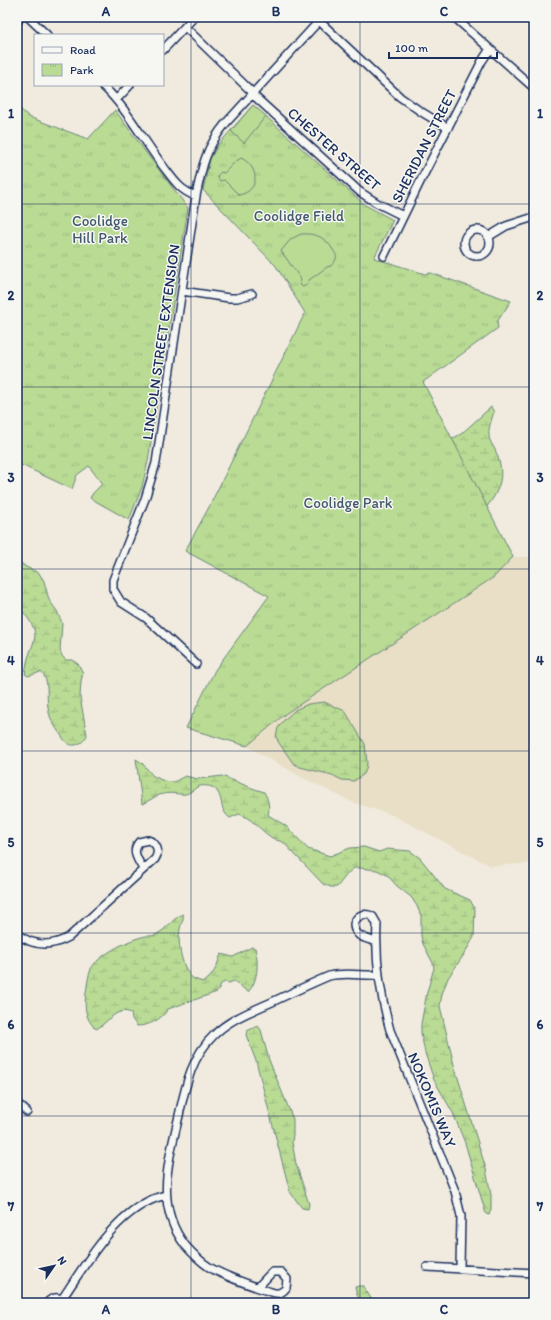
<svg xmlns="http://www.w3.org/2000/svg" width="551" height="1320" font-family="Itim,sans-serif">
	<defs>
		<pattern id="wetland-marsh" width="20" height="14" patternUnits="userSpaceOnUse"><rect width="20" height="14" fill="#b9db94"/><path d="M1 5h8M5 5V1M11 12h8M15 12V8" fill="none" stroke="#9ebc82"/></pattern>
		<pattern id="park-tufts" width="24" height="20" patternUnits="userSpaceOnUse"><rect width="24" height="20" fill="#b9db94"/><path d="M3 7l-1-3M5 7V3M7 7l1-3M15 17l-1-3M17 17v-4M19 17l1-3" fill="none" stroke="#9ebc82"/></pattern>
	</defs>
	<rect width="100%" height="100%" fill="#f0ebde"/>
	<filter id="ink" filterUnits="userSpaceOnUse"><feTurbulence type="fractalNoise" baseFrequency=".025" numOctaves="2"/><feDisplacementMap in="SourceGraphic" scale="8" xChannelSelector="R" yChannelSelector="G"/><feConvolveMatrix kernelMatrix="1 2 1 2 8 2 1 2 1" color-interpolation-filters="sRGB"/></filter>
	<g filter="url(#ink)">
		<path fill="#e9dec6" d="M 513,557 L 534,557 L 534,863 L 491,866 L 392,815 L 352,802 L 303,778 L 247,746 L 285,714 L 494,577 Z"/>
		<path fill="url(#wetland-marsh)" stroke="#6a8579" d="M 402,332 L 446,442 L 461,434 L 491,407 L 494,412 C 492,418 488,429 489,435 C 489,442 494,446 496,452 C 507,478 498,494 481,514 L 334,607 Z
			M 17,560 L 26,567 L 39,573 L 44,581 L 49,600 L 57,611 L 62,623 L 60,650 L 62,656 L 66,660 L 72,660 L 78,664 L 83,673 L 81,681 L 80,697 L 87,735 C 85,740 81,744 75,745 C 68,746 64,740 61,735 C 55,727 49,718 48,707 C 46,697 50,679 41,672 L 28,676 L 25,674 C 29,637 49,640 17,605 Z
			M 324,702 L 345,711 L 365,744 L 367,763 L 366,769 L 364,774 L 354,781 L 342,780 L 332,775 L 300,767 L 293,763 L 279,743 L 276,737 L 278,728 L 283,721 L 295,710 L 308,704 Z
			M 136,759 L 142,763 L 153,776 L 164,781 L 174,782 L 185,776 L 198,779 L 222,776 L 252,788 L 264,792 C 268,798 270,808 268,815 L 286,826 L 308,849 L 330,856 L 350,848 L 364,847 L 379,852 L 387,849 L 410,851 L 420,858 L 445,889 L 470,900 L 475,909 L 474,937 L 463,956 L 448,978 L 442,994 L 440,1006 L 454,1065 L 486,1169 L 491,1195 L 491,1209 L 489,1215 L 486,1214 L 465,1143 L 453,1113 L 434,1080 L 425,1053 L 421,1033 L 421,1024 L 427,992 L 434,968 L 433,963 L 423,944 L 421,936 L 421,916 L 417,906 L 411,897 L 397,886 L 387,875 L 377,870 L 360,868 L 354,868 L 348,873 L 337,887 L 331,887 L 323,884 L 283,842 C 265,839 256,819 239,814 L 230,818 C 219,810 224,801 217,791 C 214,786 206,785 200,786 C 195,787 191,793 186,794 C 180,795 172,792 164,794 C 155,795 150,801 142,804 Z
			M 183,914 C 184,920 181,923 180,929 C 177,943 182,971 194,979 C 197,980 200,981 203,982 C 214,977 217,965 221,954 L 233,957 L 252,947 L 255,948 C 259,962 258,982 248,992 L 234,981 L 229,983 L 225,982 L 221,984 L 217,992 L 168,1009 C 162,1019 149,1026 137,1026 L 132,1019 L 131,1013 C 116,1006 107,1024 96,1029 C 85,1019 84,1007 86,993 C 87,986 88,976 91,969 C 97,956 128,940 142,937 C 147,935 153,937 157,934 C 167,929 173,918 183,914 Z
			M 258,1026 L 261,1030 L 269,1060 L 293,1119 L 293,1134 L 292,1142 L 296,1164 L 309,1204 L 308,1209 L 302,1208 L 290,1192 L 256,1061 L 246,1035 L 247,1031 Z
			M 359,1286 L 363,1286 L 374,1303 L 360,1303 L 355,1287 Z"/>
		<path fill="url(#park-tufts)" stroke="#6a8579" d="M 253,105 L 365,205 L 393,220 L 374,258 L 425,274 L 431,273 L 511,301 L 497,322 L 498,328 L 423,382 L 513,557 L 494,577 L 285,714 L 247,746 L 186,728 L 215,670 L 269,596 L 185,551 L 208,509 L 305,313 L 276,266 L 203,190 L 210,159 L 218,145 Z
			M 17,106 L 29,117 L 88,139 L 115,110 L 147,154 L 188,208 L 148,461 L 142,487 L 129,520 L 90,498 L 93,493 L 102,484 L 89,466 L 77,475 L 72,489 L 17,463 Z"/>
		<path fill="#b9db94" stroke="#6a8579" d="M 253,105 L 266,116 L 244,143 L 231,131 Z
			M 241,158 C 260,167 260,191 239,195 L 224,180 L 220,181 L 217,176 L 221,172 L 224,173 L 235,162 Z
			M 301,234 C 315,233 326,237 333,250 C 335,253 337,255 336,259 C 335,262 332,264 331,266 L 327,267 L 309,280 L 308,284 L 303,287 L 300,285 L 301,279 L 281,251 L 291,239 Z"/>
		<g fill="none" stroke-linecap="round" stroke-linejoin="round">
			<g stroke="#1b2f5e" stroke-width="10">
				<path id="minor" d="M 28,17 L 47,35
					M 315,17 L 400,97 L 420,111 L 448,128
					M 454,17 L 534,88
					M 17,22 L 21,17
					M 185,27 L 253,93
					M 163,50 L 194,17
					M 102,85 C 126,107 143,140 163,166 C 173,179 180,191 196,196
					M 252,94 L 360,192 L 377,203 L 403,216
					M 116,100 L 130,85
					M464 243a13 13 0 1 1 26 0a13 13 0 1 1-26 0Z
					M 488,237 L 506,226 L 534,217
					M 384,256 L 421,180 L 482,61 L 490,49
					M 182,291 L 229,298 L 237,298 L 252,294
					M 196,664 L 146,618 L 121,602 L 113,589 L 113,580 L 145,499 L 156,463 L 196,196 C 202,166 206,147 226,123 L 319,21
					M 17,934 C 33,946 51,947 69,937 L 155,859 C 160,851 157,843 148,840 L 139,842 C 131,851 138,860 143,869
					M 376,942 C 366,938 354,937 354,924 C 356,917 361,913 369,915 L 373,917 L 377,924 C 375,962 380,994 390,1030 L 455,1191 L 461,1216 L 460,1268
					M 17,1103 L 27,1112
					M 427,1267 L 534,1273
					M 258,1287 L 272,1272 L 281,1272 L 287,1279 L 286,1288 C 281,1294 277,1294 271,1292 C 250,1285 228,1278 209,1267 C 200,1261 192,1253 185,1245 C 155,1206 168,1163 178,1120 C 185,1089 190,1058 214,1035 C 230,1019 252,1011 272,1002 C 291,993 310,984 329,976 C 346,972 361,976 378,975
					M 62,1299 C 87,1262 119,1205 166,1195
					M 47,1303 C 53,1296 60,1296 67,1303"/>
			</g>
			<use href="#minor" stroke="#f6f6f2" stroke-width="7"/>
		</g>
	</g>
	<path fill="none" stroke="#1b2f5e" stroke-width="1" stroke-opacity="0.55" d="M 191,17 L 191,1303M 360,17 L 360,1303M 17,204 L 534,204M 17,387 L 534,387M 17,569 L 534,569M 17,751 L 534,751M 17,933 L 534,933M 17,1116 L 534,1116"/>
	<g text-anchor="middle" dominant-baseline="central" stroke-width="3" stroke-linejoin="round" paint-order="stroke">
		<g font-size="15" fill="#1b2f5e" stroke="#f6f6f2">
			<text transform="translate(424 146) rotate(-63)">SHERIDAN STREET</text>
			<text transform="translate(334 149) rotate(41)">CHESTER STREET</text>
			<text transform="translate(161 342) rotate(-82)">LINCOLN STREET EXTENSION</text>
			<text transform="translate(432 1100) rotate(67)">NOKOMIS WAY</text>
		</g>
		<g font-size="15" fill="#425a6c" stroke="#f6f6f2">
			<text x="299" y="216">Coolidge Field</text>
			<text x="100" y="221">Coolidge<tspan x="100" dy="17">Hill Park</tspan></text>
			<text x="348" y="503">Coolidge Park</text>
		</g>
	</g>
	<rect width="551" height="1320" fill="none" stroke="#f6f6f2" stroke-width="44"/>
	<rect x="34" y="34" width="130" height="52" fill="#f6f6f2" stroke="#9ea6b7"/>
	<rect x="42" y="47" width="20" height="6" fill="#f6f6f2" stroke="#9ea6b7"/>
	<text x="70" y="54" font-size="12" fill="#1b2f5e">Road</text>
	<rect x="42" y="64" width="20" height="12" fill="url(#park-tufts)" stroke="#9ea6b7"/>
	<text x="70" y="74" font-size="12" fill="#1b2f5e">Park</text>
	<g transform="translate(54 1266) rotate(56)" stroke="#f6f6f2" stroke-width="3" paint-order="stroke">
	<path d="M0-3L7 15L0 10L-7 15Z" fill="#1b2f5e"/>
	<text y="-6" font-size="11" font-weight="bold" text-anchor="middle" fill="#1b2f5e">N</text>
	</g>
	<path d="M389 52v6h108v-6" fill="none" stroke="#1b2f5e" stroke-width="2"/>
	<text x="395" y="52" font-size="12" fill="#1b2f5e" stroke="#f6f6f2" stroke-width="3" paint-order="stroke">100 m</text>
	<rect x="22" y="22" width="507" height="1276" fill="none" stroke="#1b2f5e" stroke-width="1.5"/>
	<g font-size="13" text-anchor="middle" font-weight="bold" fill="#1b2f5e">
		<text x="106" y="16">A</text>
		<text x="276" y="16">B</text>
		<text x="444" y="16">C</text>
		<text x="11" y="118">1</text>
		<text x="540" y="118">1</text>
		<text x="11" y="300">2</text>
		<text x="540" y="300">2</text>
		<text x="11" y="482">3</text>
		<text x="540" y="482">3</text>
		<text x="11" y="665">4</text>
		<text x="540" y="665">4</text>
		<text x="11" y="847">5</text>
		<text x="540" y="847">5</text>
		<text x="11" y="1029">6</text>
		<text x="540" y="1029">6</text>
		<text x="11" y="1211">7</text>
		<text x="540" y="1211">7</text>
		<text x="106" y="1314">A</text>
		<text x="276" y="1314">B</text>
		<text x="444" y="1314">C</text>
	</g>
</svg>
